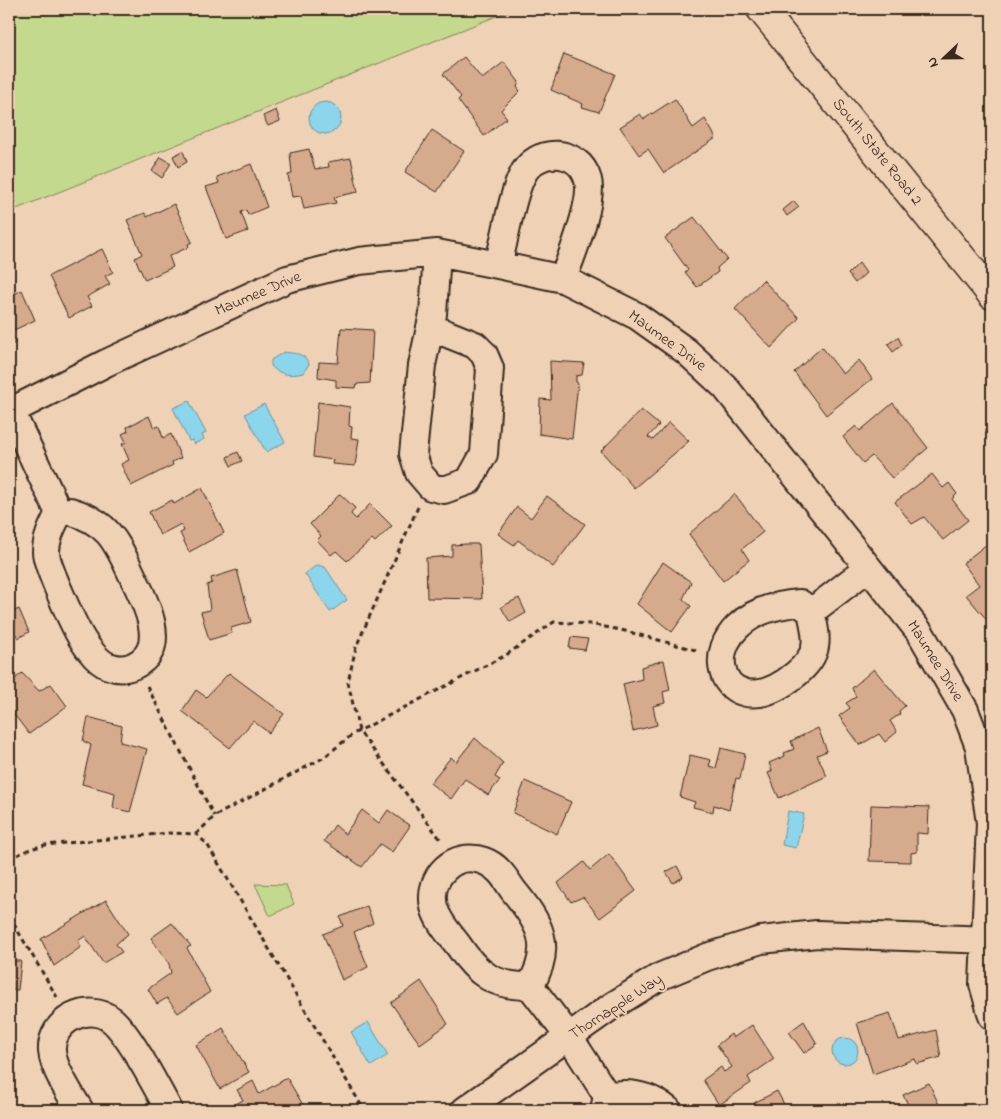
<svg xmlns="http://www.w3.org/2000/svg" width="1001" height="1119" font-family="'Indie Flower',sans-serif">
	<rect width="100%" height="100%" fill="#efd2b5"/>
	<filter id="ink" filterUnits="userSpaceOnUse"><feTurbulence type="fractalNoise" baseFrequency=".02" numOctaves="2"/><feDisplacementMap in="SourceGraphic" scale="10" xChannelSelector="R" yChannelSelector="G"/><feConvolveMatrix kernelMatrix="1 2 1 2 8 2 1 2 1" color-interpolation-filters="sRGB"/></filter>
	<g filter="url(#ink)">
		<path fill="#c3d98e" stroke="#7f8256" d="M 9,9 L 514,9 L 9,212 Z
			M 255,884 L 286,885 L 294,904 L 270,916 Z"/>
		<path fill="#8bd6ec" stroke="#6b919a" d="M309 118a16 16 0 1 1 32 0a16 16 0 1 1-32 0Z
			M 284,352 C 295,354 304,352 309,364 L 303,373 C 292,376 279,375 271,366 L 271,360 Z
			M 189,401 L 206,433 L 202,435 L 204,439 L 194,444 L 193,440 L 189,441 L 173,408 Z
			M 264,404 L 285,442 L 266,452 L 245,414 Z
			M 317,565 L 325,567 L 347,600 L 330,612 L 305,574 Z
			M 788,811 L 804,814 L 796,848 L 782,845 Z
			M 368,1022 L 388,1055 L 371,1066 L 351,1032 Z
			M832 1051a13 13 0 1 1 26 0a13 13 0 1 1-26 0Z"/>
		<path fill="#d6aa8d" stroke="#3b2a1e" d="M 564,54 L 615,74 L 599,112 L 582,107 L 583,104 L 551,90 Z
			M 464,57 L 482,79 L 504,62 L 519,82 L 517,87 L 520,91 L 501,110 L 507,118 L 484,136 L 458,100 L 461,97 L 443,74 Z
			M 675,99 L 693,128 L 705,119 L 716,138 L 664,173 L 648,149 L 639,155 L 620,127 L 640,114 L 644,119 Z
			M 276,110 L 280,121 L 268,126 L 263,116 Z
			M 432,130 L 464,151 L 437,192 L 405,172 Z
			M 309,149 L 315,169 L 329,167 L 328,162 L 351,158 L 358,192 L 334,197 L 336,203 L 304,209 L 301,196 L 292,197 L 288,175 L 292,174 L 290,153 Z
			M 183,151 L 187,162 L 178,167 L 173,156 Z
			M 161,157 L 171,163 L 162,178 L 152,171 Z
			M 251,164 L 267,207 L 248,215 L 246,210 L 241,212 L 248,231 L 226,239 L 206,187 L 219,183 L 217,177 Z
			M 794,201 L 799,207 L 787,216 L 783,210 Z
			M 174,204 L 192,242 L 188,244 L 189,247 L 169,256 L 173,267 L 145,280 L 135,258 L 142,254 L 127,220 L 145,213 L 147,217 Z
			M 694,217 L 727,259 L 717,268 L 718,272 L 697,287 L 685,272 L 688,270 L 665,238 Z
			M 102,249 L 113,272 L 105,276 L 110,284 L 87,297 L 92,306 L 69,318 L 49,276 Z
			M 859,263 L 866,273 L 855,283 L 848,274 Z
			M 763,280 L 799,318 L 771,348 L 735,309 Z
			M 22,290 L 35,320 L 10,332 L 15,343 L 9,346 L 9,292 L 11,291 L 13,295 Z
			M 341,328 L 373,330 L 370,383 L 357,384 L 356,388 L 336,387 L 336,380 L 318,377 L 319,362 L 338,363 Z
			M 898,337 L 902,345 L 893,352 L 888,344 Z
			M 822,347 L 843,374 L 859,360 L 872,379 L 826,415 L 794,372 Z
			M 550,361 L 584,363 L 582,375 L 576,376 L 576,382 L 578,383 L 572,439 L 539,434 L 540,399 L 551,400 Z
			M 318,402 L 350,407 L 349,426 L 352,427 L 351,438 L 359,439 L 355,466 L 332,464 L 333,460 L 313,457 Z
			M 893,403 L 928,448 L 892,478 L 872,456 L 863,463 L 843,437 L 856,426 L 860,431 Z
			M 641,410 L 659,425 L 648,437 L 653,440 L 669,422 L 689,441 L 634,488 L 601,451 Z
			M 149,416 L 154,428 L 159,426 L 163,438 L 171,434 L 181,458 L 172,462 L 173,465 L 131,486 L 121,464 L 129,460 L 122,444 L 126,442 L 122,434 L 128,431 L 127,427 Z
			M 238,452 L 242,461 L 231,466 L 227,457 Z
			M 932,474 L 943,488 L 949,483 L 957,494 L 952,499 L 968,520 L 943,540 L 924,517 L 912,524 L 895,502 Z
			M 202,488 L 224,533 L 189,552 L 180,533 L 184,531 L 181,524 L 160,535 L 149,512 L 172,500 L 174,504 Z
			M 340,494 L 355,508 L 351,514 L 356,519 L 370,504 L 392,526 L 375,542 L 372,539 L 347,561 L 336,551 L 331,555 L 317,540 L 321,536 L 310,524 Z
			M 735,494 L 763,532 L 742,549 L 749,560 L 723,581 L 689,534 Z
			M 547,496 L 585,524 L 553,567 L 518,540 L 514,545 L 498,534 L 517,507 L 531,518 Z
			M 992,540 L 992,616 L 987,620 L 966,595 L 979,585 L 963,563 Z
			M 466,544 L 479,544 L 482,599 L 427,598 L 426,558 L 452,556 L 452,545 Z
			M 663,562 L 691,582 L 683,599 L 691,606 L 672,632 L 637,604 Z
			M 237,570 L 251,622 L 231,628 L 232,633 L 209,640 L 201,612 L 210,610 L 207,585 L 212,583 L 211,578 Z
			M 519,598 L 526,613 L 510,622 L 501,607 Z
			M 19,609 L 29,632 L 18,638 L 15,633 L 9,636 L 9,613 Z
			M 571,637 L 588,639 L 585,650 L 569,648 Z
			M 664,660 L 670,690 L 663,692 L 665,703 L 653,706 L 657,725 L 633,731 L 623,684 L 642,679 L 641,667 Z
			M 874,669 L 905,706 L 899,711 L 900,714 L 890,721 L 897,732 L 885,742 L 879,734 L 860,745 L 839,716 L 850,708 L 846,703 L 856,697 L 852,688 Z
			M 22,673 L 39,691 L 51,684 L 67,706 L 29,734 L 9,708 L 9,684 Z
			M 229,673 L 284,714 L 269,733 L 253,721 L 230,748 L 182,711 L 196,690 L 206,697 Z
			M 88,717 L 122,726 L 120,742 L 147,749 L 130,812 L 113,808 L 115,793 L 82,784 L 91,745 L 83,741 Z
			M 818,728 L 827,751 L 817,755 L 827,776 L 779,798 L 768,773 L 772,771 L 769,763 L 785,756 L 784,753 L 794,749 L 791,741 Z
			M 475,738 L 503,763 L 495,777 L 500,780 L 488,795 L 465,779 L 451,799 L 430,783 L 451,757 L 456,762 Z
			M 721,748 L 745,754 L 740,779 L 736,778 L 729,810 L 714,805 L 713,812 L 693,807 L 695,802 L 680,797 L 690,755 L 711,760 L 709,766 L 716,768 Z
			M 525,781 L 571,802 L 557,834 L 513,813 Z
			M 871,805 L 929,807 L 928,834 L 917,833 L 917,852 L 911,853 L 911,862 L 869,861 Z
			M 362,810 L 379,823 L 388,810 L 410,826 L 392,852 L 380,844 L 362,867 L 324,841 L 335,825 L 345,834 Z
			M 609,854 L 636,891 L 600,918 L 583,897 L 571,902 L 558,883 L 584,862 L 590,870 Z
			M 677,866 L 683,877 L 673,883 L 666,872 Z
			M 106,900 L 128,934 L 116,944 L 122,952 L 103,963 L 85,936 L 78,941 L 81,947 L 54,966 L 41,939 Z
			M 367,906 L 373,923 L 354,932 L 368,967 L 342,980 L 323,934 L 343,926 L 340,917 Z
			M 172,923 L 191,946 L 187,948 L 210,992 L 178,1013 L 167,998 L 157,1004 L 148,989 L 171,973 L 169,964 L 151,938 Z
			M 9,961 L 21,961 L 18,990 L 9,990 Z
			M 421,981 L 448,1024 L 420,1044 L 391,1003 Z
			M 890,1013 L 899,1040 L 936,1030 L 941,1057 L 917,1064 L 915,1059 L 873,1074 L 857,1023 Z
			M 804,1021 L 817,1044 L 804,1053 L 789,1032 Z
			M 752,1025 L 774,1059 L 748,1077 L 751,1083 L 719,1105 L 703,1080 L 721,1067 L 724,1072 L 732,1067 L 717,1045 L 731,1034 L 733,1038 Z
			M 223,1028 L 249,1072 L 220,1089 L 196,1045 Z
			M 287,1078 L 306,1110 L 225,1110 L 243,1100 L 237,1090 L 253,1081 L 259,1094 Z
			M 929,1083 L 941,1109 L 911,1110 L 903,1095 Z
			M 777,1091 L 787,1110 L 758,1110 L 754,1103 Z"/>
		<g fill="none" stroke-linecap="round" stroke-linejoin="round">
			<g stroke="#3b2a1e" stroke-width="30">
				<path id="minor" d="M 498,265 C 505,240 511,198 522,176 C 535,147 579,147 588,180 C 594,202 571,257 563,279
					M 430,327 L 475,345 L 484,354 L 490,368 L 484,454 L 469,481 L 444,490 L 431,487 L 419,473 L 413,454 L 422,365 L 433,314 L 437,253
					M 11,411 L 59,513
					M 9,412 L 106,363 L 287,279 L 359,261 L 437,253 L 498,265 L 563,279 L 637,316 L 686,351 L 725,387 L 921,634 L 965,710 L 979,747 L 990,823 L 983,984 L 992,1016
					M 70,511 C 111,523 117,544 134,579 C 145,601 167,644 140,662 C 132,668 121,670 112,667 C 100,665 88,649 82,639 C 74,626 46,565 46,552 C 46,538 53,525 59,513 Z
					M 811,612 C 818,640 820,654 796,674 C 714,742 680,611 800,603 L 811,612 L 868,568
					M 530,986 C 554,946 540,923 513,890 C 505,878 498,866 484,861 C 455,850 427,876 434,907 C 438,922 449,933 458,945 C 477,974 495,987 530,986 L 570,1038 L 607,1096 L 604,1110
					M 607,1096 C 630,1091 649,1095 668,1110
					M 80,1110 C 71,1096 53,1068 52,1051 C 50,1021 88,1001 112,1020 C 130,1035 157,1088 169,1110
					M 465,1110 L 612,1006 L 659,977 L 707,957 L 761,940 L 817,934 L 992,940"/>
			</g>
			<g stroke="#3b2a1e" stroke-width="31">
				<path id="secondary" d="M 761,9 L 992,295"/>
			</g>
			<path stroke="#3b2a1e" stroke-width="3" stroke-dasharray="5 4" stroke-linecap="butt" d="M 418,507 L 356,647 L 348,682 L 359,731 L 441,840
				M 147,686 L 214,816
				M 196,834 L 215,816 L 323,758 L 353,734 L 506,655 L 554,622 L 590,624 L 625,631 L 699,651
				M 9,859 L 30,849 L 45,845 L 169,833 L 196,834 L 207,844 L 364,1110
				M 9,916 L 57,997"/>
			<use href="#minor" stroke="#efd2b5" stroke-width="26"/>
			<use href="#secondary" stroke="#efd2b5" stroke-width="28"/>
		</g>
	</g>
	<g text-anchor="middle" dominant-baseline="central" stroke-width="4" stroke-linejoin="round" paint-order="stroke">
		<g font-size="16" fill="#3b2a1e" stroke="#efd2b5">
			<text transform="translate(877 152) rotate(51)">South State Road 2</text>
			<text transform="translate(258 294) rotate(-23)">Maumee Drive</text>
			<text transform="translate(667 341) rotate(36)">Maumee Drive</text>
			<text transform="translate(935 661) rotate(58)">Maumee Drive</text>
			<text transform="translate(616 1007) rotate(-33)">Thornapple Way</text>
		</g>
	</g>
	<rect width="1001" height="1119" fill="none" stroke="#efd2b5" stroke-width="30"/>
	<rect x="15" y="15" width="971" height="1089" fill="none" stroke="#3b2a1e" stroke-width="2" filter="url(#ink)"/>
	<g transform="translate(944 58) rotate(248)" stroke="#efd2b5" stroke-width="4" paint-order="stroke">
	<path d="M0-4L9 19L0 12L-9 19Z" fill="#3b2a1e"/>
	<text y="-8" font-size="14" font-weight="bold" text-anchor="middle" fill="#3b2a1e">N</text>
	</g>
</svg>
